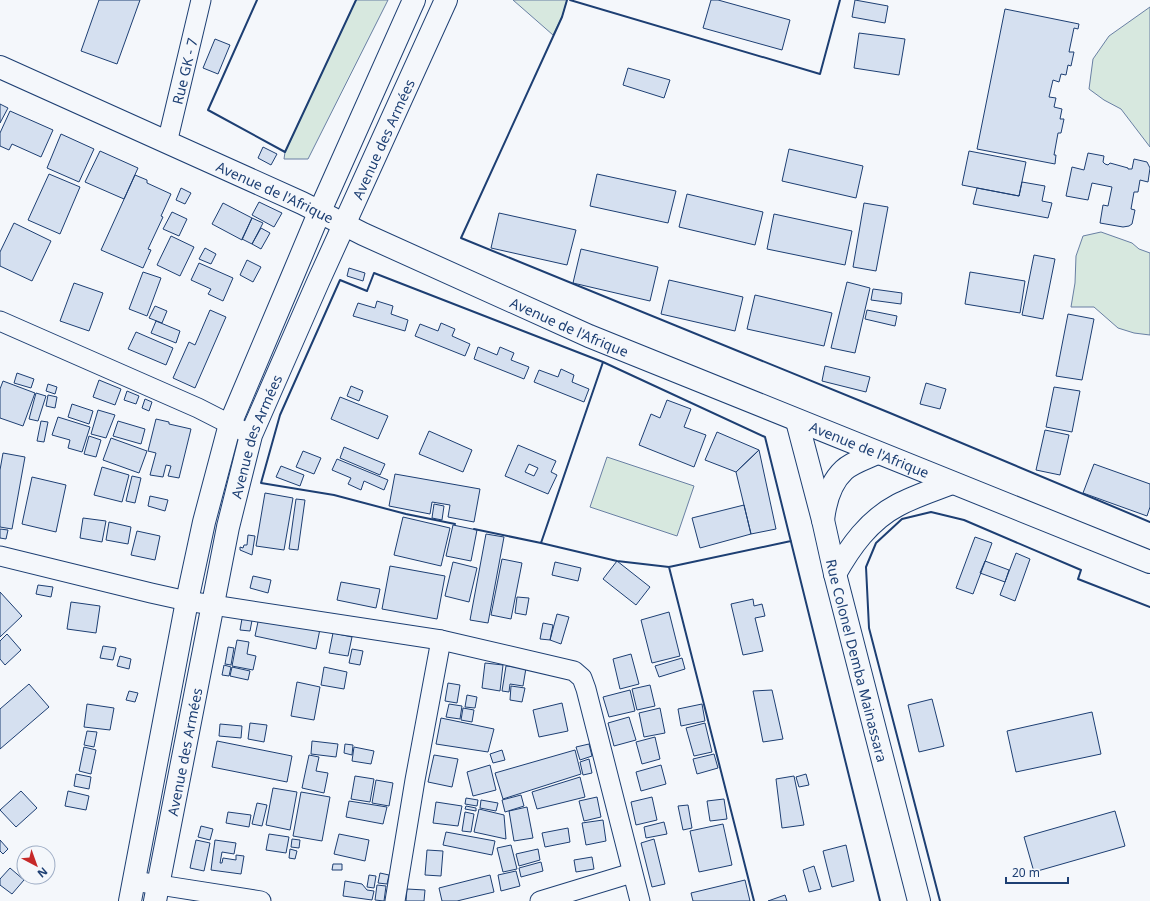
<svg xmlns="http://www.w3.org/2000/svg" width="1150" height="901" font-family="'Noto Sans',sans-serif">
	<rect width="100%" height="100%" fill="#f4f7fb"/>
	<path fill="#d7e8df" stroke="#687fa3" d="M 356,0 L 388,0 L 308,159 L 284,159 L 285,152 Z
		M 513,0 L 567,0 L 562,17 L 553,35 Z
		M 1150,7 L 1150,147 L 1121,109 L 1104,100 L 1089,89 L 1093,59 L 1109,36 Z
		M 1101,232 L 1132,243 L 1139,249 L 1150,253 L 1150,335 L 1134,333 L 1118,328 L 1094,307 L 1071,307 L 1075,283 L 1076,256 L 1083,236 Z
		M 607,457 L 694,486 L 677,536 L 590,507 Z"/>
	<path fill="#d5e0f0" stroke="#1d3f73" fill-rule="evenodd" d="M 99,0 L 140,0 L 117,64 L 81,51 Z
		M 711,0 L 718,0 L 790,20 L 782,50 L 703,28 Z
		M 855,0 L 888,6 L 885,23 L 852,17 Z
		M 1005,9 L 1079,24 L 1078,29 L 1074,28 L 1069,52 L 1074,52 L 1071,66 L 1068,65 L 1066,75 L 1061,74 L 1059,82 L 1053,80 L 1049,97 L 1056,98 L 1054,107 L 1062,109 L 1060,119 L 1064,119 L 1061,133 L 1058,133 L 1054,155 L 1056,155 L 1055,164 L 977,149 Z
		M 859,33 L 905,39 L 899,75 L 854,68 Z
		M 215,39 L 230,45 L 218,74 L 203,68 Z
		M 628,68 L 670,80 L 664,98 L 623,85 Z
		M 0,104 L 8,108 L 0,123 Z
		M 10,111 L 53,130 L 41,157 L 12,144 L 9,150 L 0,146 L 0,133 Z
		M 61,134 L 94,149 L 79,182 L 47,168 Z
		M 263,147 L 277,154 L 271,165 L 258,158 Z
		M 789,149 L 863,166 L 856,198 L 782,181 Z
		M 100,151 L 138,168 L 124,199 L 85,182 Z
		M 969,151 L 1026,162 L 1019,196 L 962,185 Z
		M 1088,153 L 1104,156 L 1103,162 L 1105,164 L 1108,165 L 1110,163 L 1128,168 L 1128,169 L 1132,169 L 1134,159 L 1147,162 L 1150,168 L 1148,182 L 1140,180 L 1138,192 L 1134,192 L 1131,209 L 1135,210 L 1132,224 L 1129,226 L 1123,227 L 1100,223 L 1103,205 L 1108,206 L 1112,187 L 1092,183 L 1088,200 L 1066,196 L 1072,167 L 1084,170 Z
		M 49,174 L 80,187 L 60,234 L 28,220 Z
		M 597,174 L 676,191 L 668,223 L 590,206 Z
		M 135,175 L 147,180 L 147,183 L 171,194 L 161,216 L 163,217 L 148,249 L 151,250 L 143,268 L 101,250 Z
		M 1022,182 L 1045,186 L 1042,201 L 1052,203 L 1048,218 L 973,204 L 977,188 L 1019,196 Z
		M 181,188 L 191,193 L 185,204 L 176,200 Z
		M 687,194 L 763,212 L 755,245 L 679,227 Z
		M 259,202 L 282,213 L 274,227 L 252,215 Z
		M 223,203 L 252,218 L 242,240 L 212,224 Z
		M 864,203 L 888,207 L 876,271 L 853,267 Z
		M 172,212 L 187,219 L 179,236 L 163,229 Z
		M 499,213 L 576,230 L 567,265 L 491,248 Z
		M 774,214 L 852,231 L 845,265 L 767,249 Z
		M 252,218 L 263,223 L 252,244 L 242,239 Z
		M 14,223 L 51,241 L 32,281 L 0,266 L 0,252 Z
		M 261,228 L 270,233 L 261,249 L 252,244 Z
		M 171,236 L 194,247 L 180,276 L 157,265 Z
		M 205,248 L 216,254 L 211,264 L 199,259 Z
		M 581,249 L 658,267 L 650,301 L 573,283 Z
		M 1034,255 L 1055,259 L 1043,319 L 1022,315 Z
		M 247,260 L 261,267 L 253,282 L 240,275 Z
		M 199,263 L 233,278 L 223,301 L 208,294 L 211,289 L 191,280 Z
		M 349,268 L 365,273 L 363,281 L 347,276 Z
		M 143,272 L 161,278 L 147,316 L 129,309 Z
		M 970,272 L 1025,281 L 1020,313 L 965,304 Z
		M 669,280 L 743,297 L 735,331 L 661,314 Z
		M 847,282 L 870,288 L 855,353 L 831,348 Z
		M 74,283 L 103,293 L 89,331 L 60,321 Z
		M 873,289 L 902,293 L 901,304 L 871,300 Z
		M 755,295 L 832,313 L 824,346 L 747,329 Z
		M 377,301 L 393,306 L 391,314 L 408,320 L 405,331 L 353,316 L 358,303 L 375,308 Z
		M 155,306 L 167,311 L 162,323 L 149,318 Z
		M 210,310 L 226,317 L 195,388 L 173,378 L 189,342 L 195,345 Z
		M 867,310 L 897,316 L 895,326 L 865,319 Z
		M 1068,314 L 1094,319 L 1082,380 L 1056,376 Z
		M 156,321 L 180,331 L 176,343 L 151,333 Z
		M 441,323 L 455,329 L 452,336 L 470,344 L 465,356 L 415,336 L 420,324 L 438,331 Z
		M 136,332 L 173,348 L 166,365 L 128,349 Z
		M 478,347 L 497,355 L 500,347 L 514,353 L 511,360 L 529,367 L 524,379 L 474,359 Z
		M 825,366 L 870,377 L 866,392 L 822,381 Z
		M 561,369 L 574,375 L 572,382 L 589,389 L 584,402 L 534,382 L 539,370 L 558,377 Z
		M 17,373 L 34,379 L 31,388 L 14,383 Z
		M 99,380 L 121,389 L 115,405 L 93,397 Z
		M 3,381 L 35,393 L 23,426 L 0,418 L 0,389 Z
		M 926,383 L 946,389 L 940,409 L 920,404 Z
		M 48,384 L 57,387 L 55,394 L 46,391 Z
		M 351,386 L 363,391 L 359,401 L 347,396 Z
		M 1054,387 L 1080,391 L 1072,432 L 1046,427 Z
		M 127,391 L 139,396 L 136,404 L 124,400 Z
		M 36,393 L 46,396 L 38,421 L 29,419 Z
		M 48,395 L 57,397 L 55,408 L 46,406 Z
		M 340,397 L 388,416 L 378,439 L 331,419 Z
		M 145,399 L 152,402 L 149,411 L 142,408 Z
		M 667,400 L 691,409 L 684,427 L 706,435 L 694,467 L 639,445 L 651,414 L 660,418 Z
		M 72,404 L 93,411 L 89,424 L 68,417 Z
		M 98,410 L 115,415 L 106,438 L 91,434 Z
		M 58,417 L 90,427 L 82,452 L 68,448 L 70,440 L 52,435 Z
		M 156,419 L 169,422 L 169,424 L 191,429 L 179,478 L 168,476 L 171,466 L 166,465 L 163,477 L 150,475 L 156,453 L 148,451 Z
		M 41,421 L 48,422 L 44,442 L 37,441 Z
		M 118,421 L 145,429 L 141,444 L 113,436 Z
		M 1045,430 L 1069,435 L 1060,475 L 1036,470 Z
		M 429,431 L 472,450 L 463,472 L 419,454 Z
		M 717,432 L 759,450 L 736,472 L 705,460 Z
		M 89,436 L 101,440 L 96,457 L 84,454 Z
		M 111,438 L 147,451 L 139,473 L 103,460 Z
		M 518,445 L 556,461 L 551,472 L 557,475 L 548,494 L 505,476 ZM 529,464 L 538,468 L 534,476 L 525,472 Z
		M 344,447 L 385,464 L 380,475 L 340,458 Z
		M 759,450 L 776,529 L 751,534 L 736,472 Z
		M 303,451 L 321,458 L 314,474 L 296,467 Z
		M 3,453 L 25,457 L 12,529 L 0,527 L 0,470 Z
		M 337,459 L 388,480 L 384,490 L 364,481 L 361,490 L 348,484 L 351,478 L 332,470 Z
		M 1094,464 L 1150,484 L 1150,507 L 1147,516 L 1083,493 Z
		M 281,466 L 304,475 L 300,486 L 276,477 Z
		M 102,467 L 129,475 L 122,502 L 94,495 Z
		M 395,474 L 480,489 L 474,522 L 448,517 L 450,505 L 432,502 L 430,514 L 389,506 Z
		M 132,476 L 141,478 L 135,503 L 126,501 Z
		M 32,477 L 66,485 L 56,532 L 22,524 Z
		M 265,493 L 293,498 L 284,550 L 256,546 Z
		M 150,496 L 168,500 L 165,511 L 148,506 Z
		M 296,499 L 305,500 L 298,550 L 289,549 Z
		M 434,504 L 444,506 L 442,520 L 432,518 Z
		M 744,505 L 751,534 L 700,548 L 692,518 Z
		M 403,517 L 450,528 L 441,566 L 394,555 Z
		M 83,518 L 106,521 L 102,542 L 80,538 Z
		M 109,522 L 131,527 L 128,544 L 106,540 Z
		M 453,525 L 477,530 L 471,561 L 446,556 Z
		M 0,529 L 8,530 L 6,539 L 0,538 Z
		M 137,531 L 160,536 L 155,560 L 131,555 Z
		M 486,534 L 504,537 L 488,623 L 470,620 Z
		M 248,535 L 255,536 L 252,555 L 240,550 L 240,547 L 243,548 L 244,545 L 247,545 Z
		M 975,537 L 992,543 L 973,594 L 956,588 Z
		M 1016,553 L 1030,559 L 1015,601 L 1000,595 Z
		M 502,559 L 522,563 L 511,619 L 491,615 Z
		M 617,561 L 650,587 L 636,605 L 603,579 Z
		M 985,561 L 1009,570 L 1005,582 L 980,573 Z
		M 453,562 L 477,568 L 469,602 L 445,596 Z
		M 555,562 L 581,568 L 578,581 L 552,575 Z
		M 390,566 L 445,576 L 437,619 L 382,609 Z
		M 253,576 L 271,580 L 268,593 L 250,588 Z
		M 341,582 L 380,589 L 376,608 L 337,600 Z
		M 38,585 L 53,587 L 51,597 L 36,594 Z
		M 0,592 L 22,616 L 0,637 Z
		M 517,597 L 529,598 L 526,615 L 515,613 Z
		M 753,599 L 754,606 L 762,604 L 765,616 L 755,618 L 763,651 L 743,655 L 731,604 Z
		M 71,602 L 100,606 L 96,633 L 67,629 Z
		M 669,612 L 680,656 L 652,663 L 641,620 Z
		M 243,613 L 253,615 L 250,631 L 240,630 Z
		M 557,614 L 569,617 L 561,644 L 550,640 Z
		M 259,617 L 320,629 L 316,649 L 255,636 Z
		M 543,623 L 553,625 L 550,640 L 540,639 Z
		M 333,633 L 352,637 L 348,656 L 329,653 Z
		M 7,634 L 21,650 L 5,665 L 0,659 L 0,641 Z
		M 237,640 L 249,642 L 247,654 L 256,656 L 253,670 L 232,666 Z
		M 103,646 L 116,648 L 113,660 L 100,658 Z
		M 228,647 L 234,648 L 231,665 L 225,664 Z
		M 352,649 L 363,651 L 360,665 L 349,663 Z
		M 631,654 L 639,684 L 620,689 L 613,659 Z
		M 120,656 L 131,659 L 129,669 L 117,666 Z
		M 682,658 L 685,669 L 659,677 L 655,666 Z
		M 485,663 L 503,665 L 500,691 L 482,688 Z
		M 224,665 L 231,667 L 229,676 L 222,675 Z
		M 506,666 L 526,668 L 523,686 L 510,684 L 509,692 L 502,691 Z
		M 232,667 L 250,671 L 248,680 L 230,676 Z
		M 324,667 L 347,672 L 344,689 L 321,685 Z
		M 297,682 L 320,687 L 314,720 L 291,716 Z
		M 448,683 L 460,685 L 457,703 L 445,701 Z
		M 29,684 L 49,707 L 0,749 L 0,709 Z
		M 650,685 L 655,706 L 637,710 L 632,689 Z
		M 511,686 L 525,688 L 522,702 L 510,700 Z
		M 630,690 L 635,711 L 609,717 L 603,697 Z
		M 772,690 L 783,739 L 763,742 L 753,691 Z
		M 129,691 L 138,693 L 135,702 L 126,700 Z
		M 467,695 L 477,697 L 475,708 L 465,707 Z
		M 932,699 L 944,746 L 919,752 L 908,705 Z
		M 562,703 L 568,731 L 539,737 L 533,710 Z
		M 87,704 L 114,708 L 110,730 L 84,727 Z
		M 449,704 L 462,706 L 460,719 L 446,717 Z
		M 702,704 L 705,721 L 681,726 L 678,709 Z
		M 463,708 L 474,710 L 472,722 L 461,720 Z
		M 660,708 L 665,733 L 644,737 L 639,713 Z
		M 1092,712 L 1101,754 L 1016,772 L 1007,731 Z
		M 629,717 L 636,740 L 614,746 L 608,723 Z
		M 441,718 L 494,729 L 488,752 L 436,744 Z
		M 250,723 L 267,725 L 264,742 L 248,739 Z
		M 705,723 L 712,752 L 694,756 L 686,728 Z
		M 220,724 L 242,726 L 241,738 L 219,736 Z
		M 87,731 L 97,732 L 94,747 L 84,745 Z
		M 655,737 L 660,759 L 642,764 L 636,742 Z
		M 217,741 L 292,756 L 287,782 L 212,767 Z
		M 312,741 L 338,744 L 336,757 L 311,754 Z
		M 345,744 L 353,745 L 352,755 L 344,753 Z
		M 589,744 L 592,756 L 580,760 L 576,747 Z
		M 84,747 L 96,750 L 91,774 L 79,771 Z
		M 354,747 L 374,751 L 371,764 L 352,761 Z
		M 502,750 L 505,760 L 493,763 L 490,754 Z
		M 575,750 L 581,774 L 503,799 L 495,773 Z
		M 714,754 L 718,768 L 697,774 L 693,759 Z
		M 309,755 L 319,757 L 316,771 L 328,773 L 324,793 L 302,788 Z
		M 434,755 L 458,759 L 452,787 L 428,782 Z
		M 589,759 L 592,773 L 583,775 L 580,762 Z
		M 490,765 L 496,790 L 473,796 L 467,772 Z
		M 661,765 L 666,784 L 641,791 L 636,772 Z
		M 76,774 L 91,777 L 89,789 L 74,786 Z
		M 806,774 L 809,785 L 799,787 L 796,777 Z
		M 355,776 L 374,779 L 370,802 L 351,799 Z
		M 794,776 L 804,825 L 782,828 L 776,779 Z
		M 580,777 L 585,797 L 537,809 L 532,792 Z
		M 376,780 L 393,783 L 389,806 L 372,803 Z
		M 273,788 L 297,792 L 290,830 L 266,825 Z
		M 21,791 L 37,808 L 16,827 L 0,810 Z
		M 68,791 L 89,796 L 86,810 L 65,806 Z
		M 301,792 L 330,797 L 322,841 L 293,836 Z
		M 521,795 L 524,806 L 505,812 L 502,800 Z
		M 597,797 L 601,817 L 584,821 L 579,801 Z
		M 652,797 L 657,820 L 636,825 L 631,802 Z
		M 466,798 L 478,800 L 477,806 L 465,804 Z
		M 724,799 L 727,819 L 710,821 L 707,801 Z
		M 481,800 L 498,803 L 496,811 L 480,808 Z
		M 349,801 L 387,807 L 383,824 L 346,817 Z
		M 436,802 L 462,806 L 458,826 L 433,823 Z
		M 257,803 L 267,805 L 262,826 L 252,824 Z
		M 688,805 L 692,828 L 683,830 L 678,806 Z
		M 466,806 L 476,808 L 476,811 L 465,809 Z
		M 527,807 L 533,838 L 514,841 L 509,811 Z
		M 479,809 L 504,815 L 506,839 L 474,832 Z
		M 1115,811 L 1125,846 L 1034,872 L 1024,837 Z
		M 228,812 L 251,815 L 249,827 L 226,823 Z
		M 465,812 L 474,814 L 471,832 L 462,831 Z
		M 603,820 L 606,841 L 586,845 L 582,823 Z
		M 664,822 L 667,834 L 646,838 L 644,827 Z
		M 723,824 L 732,865 L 699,872 L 690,831 Z
		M 201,826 L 213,829 L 210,840 L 198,837 Z
		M 568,828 L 570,842 L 545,847 L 542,833 Z
		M 446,832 L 495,841 L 492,855 L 443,845 Z
		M 269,834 L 289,837 L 286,853 L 266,850 Z
		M 339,834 L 369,840 L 365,861 L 334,854 Z
		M 292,839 L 300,840 L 299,848 L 291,847 Z
		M 654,839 L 665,884 L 652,887 L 641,843 Z
		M 0,840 L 8,849 L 3,854 L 0,851 Z
		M 196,840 L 210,843 L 204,871 L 190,868 Z
		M 215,840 L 236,843 L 234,854 L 222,852 L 220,863 L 222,863 L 223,858 L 236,860 L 236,855 L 244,856 L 241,874 L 211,870 Z
		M 511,845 L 517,869 L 503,872 L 497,848 Z
		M 846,845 L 854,881 L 832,887 L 823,851 Z
		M 290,849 L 297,851 L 295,859 L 289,858 Z
		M 538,849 L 540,860 L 519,866 L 516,854 Z
		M 427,850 L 443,851 L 441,876 L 425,875 Z
		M 592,857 L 594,869 L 576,872 L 574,860 Z
		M 541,862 L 543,871 L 521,877 L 519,868 Z
		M 333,864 L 342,864 L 342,870 L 332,870 Z
		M 814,866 L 821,889 L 809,892 L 803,870 Z
		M 10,868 L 24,880 L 12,894 L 0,885 L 0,879 Z
		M 516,871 L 520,886 L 501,891 L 498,875 Z
		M 380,873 L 389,875 L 387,884 L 378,883 Z
		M 369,875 L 376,876 L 374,888 L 367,887 Z
		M 490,875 L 494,892 L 457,901 L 442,901 L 439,888 Z
		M 745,880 L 750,901 L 693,901 L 691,893 Z
		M 345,881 L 362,884 L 367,890 L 374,891 L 372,900 L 343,896 Z
		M 377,885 L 386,886 L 384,901 L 375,900 Z
		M 407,889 L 425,890 L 424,901 L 406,901 Z
		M 785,895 L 787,901 L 768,901 Z"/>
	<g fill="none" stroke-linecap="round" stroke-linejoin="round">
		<g stroke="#1d3f73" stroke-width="21">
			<g id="minor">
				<path id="s1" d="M 167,143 L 201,0"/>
				<path d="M 0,321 L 198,408 L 251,435"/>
				<path d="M 0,556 L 151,593 L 187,601 L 441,640 L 574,671 L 582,678 L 586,689 L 640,901"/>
				<path d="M 134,881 L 261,901"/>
				<path d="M 395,901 L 415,780 L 441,640"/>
				<path d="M 540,901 L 632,873"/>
			</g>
		</g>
		<g stroke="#1d3f73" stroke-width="24">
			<g id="tertiary">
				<path id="s2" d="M 797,421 L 823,520 L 835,574 L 919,901"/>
			</g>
		</g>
		<g stroke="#1d3f73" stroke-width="24">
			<g id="secondary">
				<path id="s3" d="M 0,67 L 302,203 L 363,234 L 589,336 L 1150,562"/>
				<path d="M 823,520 C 825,503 830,483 844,470 C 853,462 867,458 877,453"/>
				<path d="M 835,574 C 850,547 869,520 898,505 C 915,496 934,490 952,483"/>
			</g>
		</g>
		<g stroke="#1d3f73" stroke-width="24">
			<g id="trunk">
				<path d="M 130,901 L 187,601 L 204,522 L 230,424 L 293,275 L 319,213 L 414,0"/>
				<path id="s4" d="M 155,901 L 228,527 L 251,435 L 318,282 L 446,0"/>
			</g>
		</g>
		<use href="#minor" stroke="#f4f7fb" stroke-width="19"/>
		<use href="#tertiary" stroke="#f4f7fb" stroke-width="22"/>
		<use href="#secondary" stroke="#f4f7fb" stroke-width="22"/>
		<use href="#trunk" stroke="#f4f7fb" stroke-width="22"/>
		<path stroke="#1d3f73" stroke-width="2" d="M 257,0 L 208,110 L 285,152 L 356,0
			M 567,0 L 562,17 L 461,238 L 890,413 L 1150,522
			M 570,0 L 820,74 L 840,0
			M 455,524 L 406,514 L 334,495 L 261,483 L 280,415 L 340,280 L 367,291 L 374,273 L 603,362 L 765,437 L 880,901
			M 474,529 L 541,543 L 617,561 L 669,567 L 754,901
			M 541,543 L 603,362
			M 669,567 L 791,541
			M 940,901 L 869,628 L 866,567 L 876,543 L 902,519 L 931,512 L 964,520 L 1081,570 L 1078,579 L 1150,607"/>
	</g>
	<g text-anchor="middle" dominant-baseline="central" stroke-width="3" stroke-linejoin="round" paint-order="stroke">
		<g font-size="14" fill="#1d3f73" stroke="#f4f7fb">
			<text stroke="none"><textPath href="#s1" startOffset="74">Rue GK - 7</textPath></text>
			<text stroke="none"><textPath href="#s4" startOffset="800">Avenue des Armées</textPath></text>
			<text stroke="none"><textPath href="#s3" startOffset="302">Avenue de l'Afrique</textPath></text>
			<text stroke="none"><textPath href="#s3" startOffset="626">Avenue de l'Afrique</textPath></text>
			<text stroke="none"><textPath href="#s4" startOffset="476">Avenue des Armées</textPath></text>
			<text stroke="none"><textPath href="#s3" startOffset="950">Avenue de l'Afrique</textPath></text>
			<text stroke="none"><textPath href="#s2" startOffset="247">Rue Colonel Demba Mainassara</textPath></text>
			<text stroke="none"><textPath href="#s4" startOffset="152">Avenue des Armées</textPath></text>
		</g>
	</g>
	<g transform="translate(36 865) rotate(139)"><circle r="19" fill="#f4f7fb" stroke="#9eadc5"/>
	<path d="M0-3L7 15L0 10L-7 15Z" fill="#c62828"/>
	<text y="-6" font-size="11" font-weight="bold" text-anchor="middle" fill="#1d3f73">N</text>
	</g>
	<path d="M1006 877v6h62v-6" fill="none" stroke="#1d3f73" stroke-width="2"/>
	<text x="1012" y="877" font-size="12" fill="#1d3f73" stroke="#f4f7fb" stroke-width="3" paint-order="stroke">20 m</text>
</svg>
